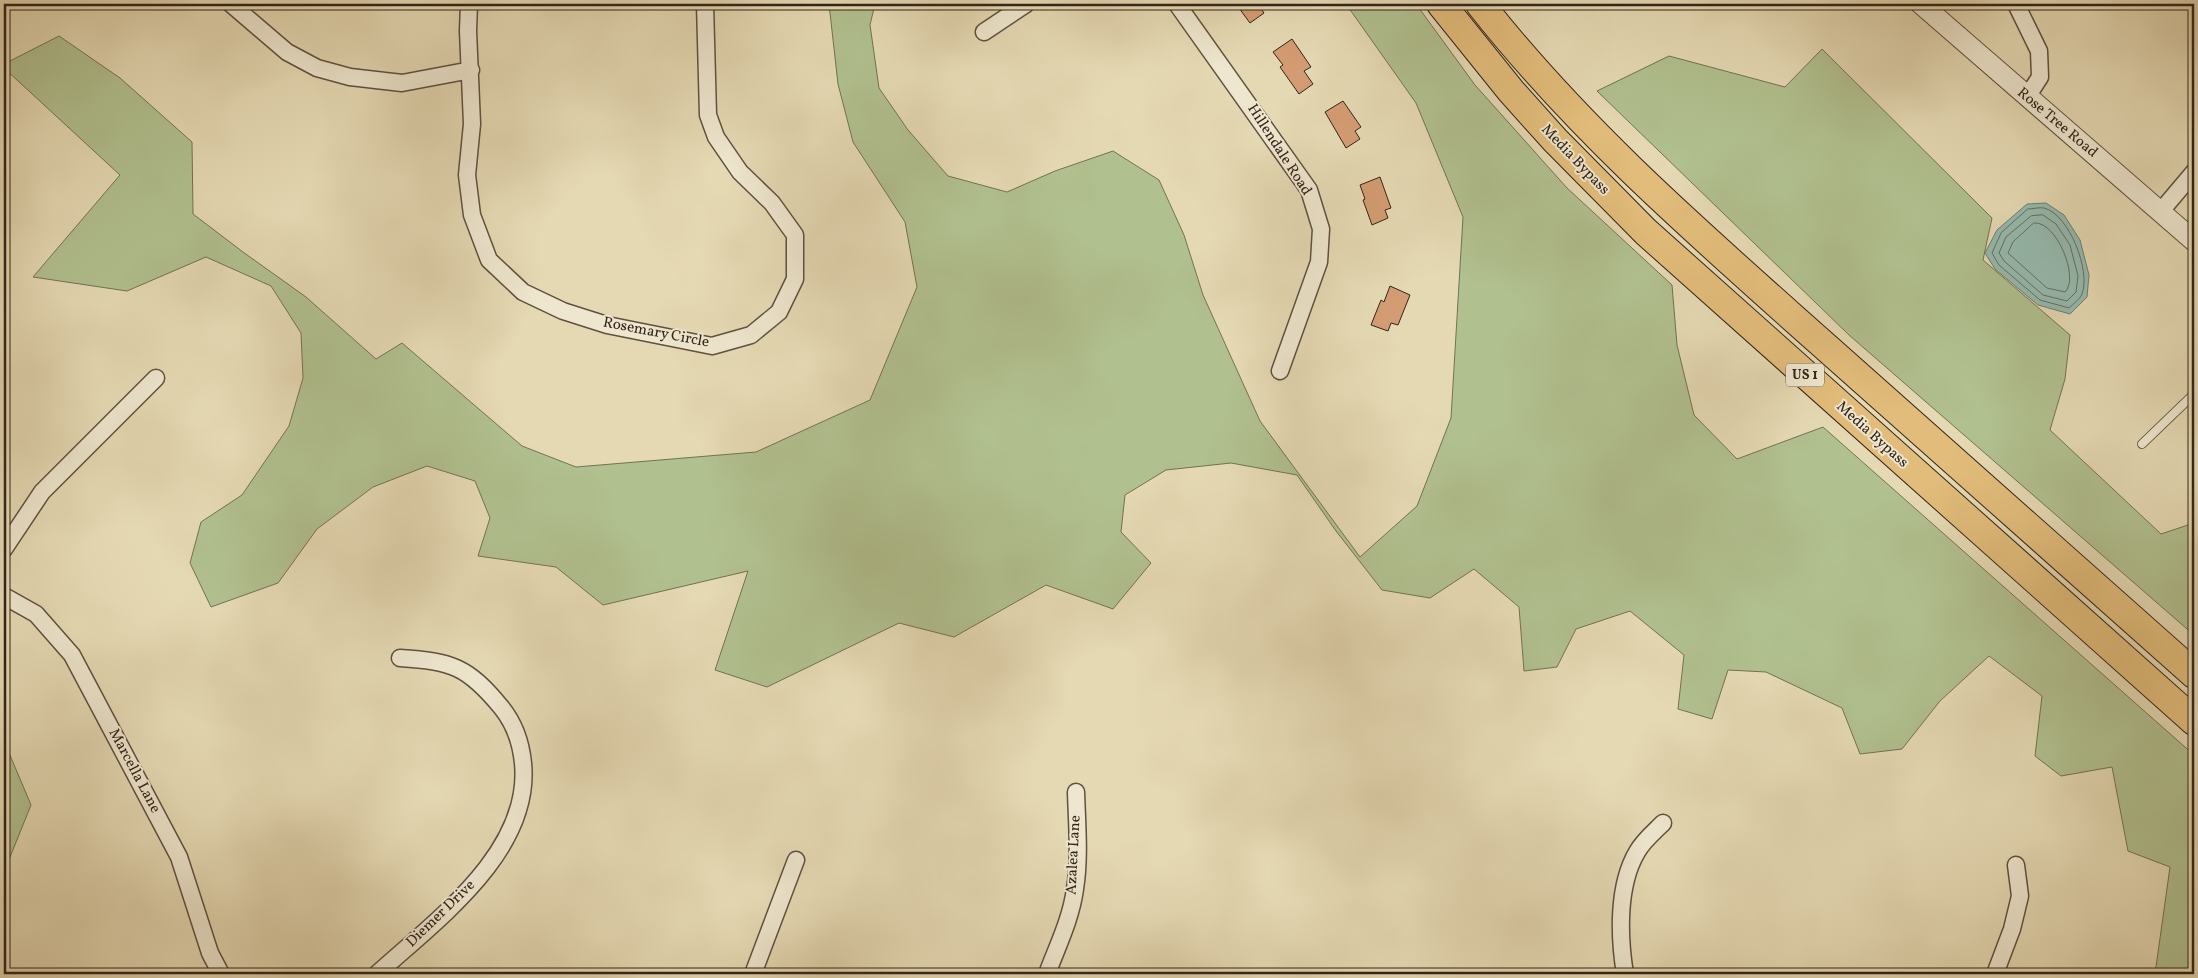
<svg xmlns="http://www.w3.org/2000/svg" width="2198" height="978" font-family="Vollkorn,serif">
	<rect width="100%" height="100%" fill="#e5d9b3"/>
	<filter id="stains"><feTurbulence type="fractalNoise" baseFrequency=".004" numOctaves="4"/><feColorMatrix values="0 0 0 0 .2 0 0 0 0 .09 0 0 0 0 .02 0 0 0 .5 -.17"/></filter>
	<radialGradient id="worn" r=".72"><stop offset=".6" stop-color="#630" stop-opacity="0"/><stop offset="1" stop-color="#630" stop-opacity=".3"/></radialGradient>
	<path fill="#b1c08f" stroke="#727254" d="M 829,4 L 875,4 L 870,25 L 879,88 L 908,130 L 948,176 L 1007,192 L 1055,171 L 1113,151 L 1159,180 L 1184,235 L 1203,295 L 1260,421 L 1360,557 L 1417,506 L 1451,418 L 1463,217 L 1416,103 L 1346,4 L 1416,4 L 1475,85 L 1567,188 L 1672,285 L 1677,345 L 1694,415 L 1737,459 L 1823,427 L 2194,755 L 2194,974 L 2155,974 L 2170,867 L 2128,851 L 2112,767 L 2061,776 L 2035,756 L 2042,696 L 1989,656 L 1940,701 L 1902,749 L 1860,754 L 1842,708 L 1766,672 L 1728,670 L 1712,719 L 1678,709 L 1684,655 L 1630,611 L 1576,629 L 1557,667 L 1524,671 L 1519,607 L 1474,569 L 1430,598 L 1382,590 L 1336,531 L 1297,475 L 1231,463 L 1166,470 L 1125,495 L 1121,532 L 1151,563 L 1113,609 L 1046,585 L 954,637 L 899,623 L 767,687 L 715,670 L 748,571 L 603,605 L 556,567 L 478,556 L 490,518 L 475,481 L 427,466 L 373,487 L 317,529 L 278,583 L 211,607 L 190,563 L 201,522 L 242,495 L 289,426 L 303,378 L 301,333 L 271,286 L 206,257 L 127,291 L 33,277 L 120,175 L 4,68 L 4,64 L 59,36 L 120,78 L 192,142 L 193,214 L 243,252 L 306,297 L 376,359 L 402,343 L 522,446 L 576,467 L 756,452 L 870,400 L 917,287 L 905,222 L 853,142 L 838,84 Z
		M 1822,49 L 1992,218 L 1983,260 L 2070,335 L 2065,379 L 2050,430 L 2161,534 L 2194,523 L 2194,635 L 1849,335 L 1597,91 L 1669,56 L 1785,87 Z
		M 4,741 L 31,805 L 4,872 Z"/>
	<path fill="#96baaf" stroke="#6e7e73" d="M 2046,203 L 2064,215 L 2080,240 L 2089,275 L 2087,297 L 2070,314 L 2038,305 L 1995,269 L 1985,253 L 1997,230 L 2027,204 Z"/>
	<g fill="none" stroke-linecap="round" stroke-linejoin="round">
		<path stroke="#646f64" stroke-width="1" d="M 2028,209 C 2033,209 2039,207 2044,208 C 2069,214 2091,271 2082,294 C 2080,299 2073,304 2069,308 L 2040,300 L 1999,265 L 1992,253 L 2001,233 Z
			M 2043,215 L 2056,224 L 2070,245 L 2078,276 L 2076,292 L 2067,301 L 2043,295 L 2004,261 L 1999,253 L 2006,237 L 2031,216 Z
			M 2034,223 C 2056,220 2080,278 2065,292 L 2047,288 L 2008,253 L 2013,242 Z"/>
	</g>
	<path fill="#d49c72" stroke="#32241a" d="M 1236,4 L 1258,4 L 1264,13 L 1250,23 Z
		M 1292,39 L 1311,67 L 1304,71 L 1313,84 L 1299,94 L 1280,67 L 1283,65 L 1273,52 Z
		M 1343,101 L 1361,127 L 1355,131 L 1360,139 L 1346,148 L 1325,112 Z
		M 1380,177 L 1391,208 L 1385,210 L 1388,218 L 1372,225 L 1363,200 L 1365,199 L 1360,185 Z
		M 1390,286 L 1410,295 L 1398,325 L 1391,323 L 1388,331 L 1371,325 L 1381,300 L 1384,302 Z"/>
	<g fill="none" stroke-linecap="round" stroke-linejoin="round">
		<g stroke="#5f5140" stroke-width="10">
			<path id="service" d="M 2142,444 L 2194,394"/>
		</g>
		<g stroke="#5f5140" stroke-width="19">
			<path id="minor" d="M 231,4 L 287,52 L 317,68 L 350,77 L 402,83 L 471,70
				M 469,4 L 468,31 L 472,124 L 467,175 L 472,215 L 489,260 L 523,292 L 563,311 L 607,325 L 712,346 L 751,335 L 779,312 L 795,279 L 795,235 L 772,203 L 740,172 L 716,137 L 708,115 L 705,4
				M 1177,4 L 1309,190 L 1321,229 L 1319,262 L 1280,371
				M 2016,4 L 2039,51 L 2040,77 L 2027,97
				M 984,32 L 1026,4
				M 2161,211 L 2194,172
				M 4,549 L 42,492 L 156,378
				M 4,596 L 36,614 L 72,655 L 179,857 L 210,953 L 221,974
				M 377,974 C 435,921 532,852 523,763 C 521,743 515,724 501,707 C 468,667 452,661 400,658
				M 753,974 L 796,860
				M 1047,974 C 1057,947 1071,919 1075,889 C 1080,858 1077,824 1076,792
				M 1625,974 C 1619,937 1617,886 1637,852 C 1643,841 1654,832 1663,823
				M 1995,974 L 2012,929 L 2020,896 L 2016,865"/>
		</g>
		<g stroke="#5f5140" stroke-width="22">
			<path id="tertiary" d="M 1921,4 L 2194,241"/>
		</g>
		<g stroke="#32241a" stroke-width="30">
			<path id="motorway" d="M 1441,4 L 1511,91 L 1555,140 L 1646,232 L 2194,721
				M 1480,4 C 1579,130 1699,234 1818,340 C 1944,451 2069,563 2194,674"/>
		</g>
		<use href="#service" stroke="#eee6ce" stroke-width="8"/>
		<use href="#minor" stroke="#eee6ce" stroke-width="16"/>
		<use href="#tertiary" stroke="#eee6ce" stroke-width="20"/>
		<use href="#motorway" stroke="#e2bc7a" stroke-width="28"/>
	</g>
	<g text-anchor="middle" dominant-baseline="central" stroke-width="4" stroke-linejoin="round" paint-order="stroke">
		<rect fill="#eee6ce" stroke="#6a5e50" stroke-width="1" x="1786" y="363.5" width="38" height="23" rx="4"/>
		<g font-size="14" font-weight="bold" fill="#32241a">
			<text x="1805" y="375">US 1</text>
		</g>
		<g font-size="15" fill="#32241a" stroke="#eee6ce">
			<text transform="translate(2057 123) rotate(40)">Rose Tree Road</text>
			<text transform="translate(1279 150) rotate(57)">Hillendale Road</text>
			<text transform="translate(1575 160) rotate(46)">Media Bypass</text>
			<text transform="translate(656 333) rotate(11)">Rosemary Circle</text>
			<text transform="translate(1872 435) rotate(42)">Media Bypass</text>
			<text transform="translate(134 771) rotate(62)">Marcella Lane</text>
			<text transform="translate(1074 855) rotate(-87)">Azalea Lane</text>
			<text transform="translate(441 914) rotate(-44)">Diemer Drive</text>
		</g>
	</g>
	<rect width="2198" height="978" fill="none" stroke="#e5d9b3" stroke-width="20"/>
	<rect x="5" y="5" width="2188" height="968" fill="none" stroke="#32241a" stroke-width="2.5"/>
	<rect x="10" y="10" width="2178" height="958" fill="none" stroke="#32241a"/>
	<rect width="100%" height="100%" filter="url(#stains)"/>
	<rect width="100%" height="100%" fill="url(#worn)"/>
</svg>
